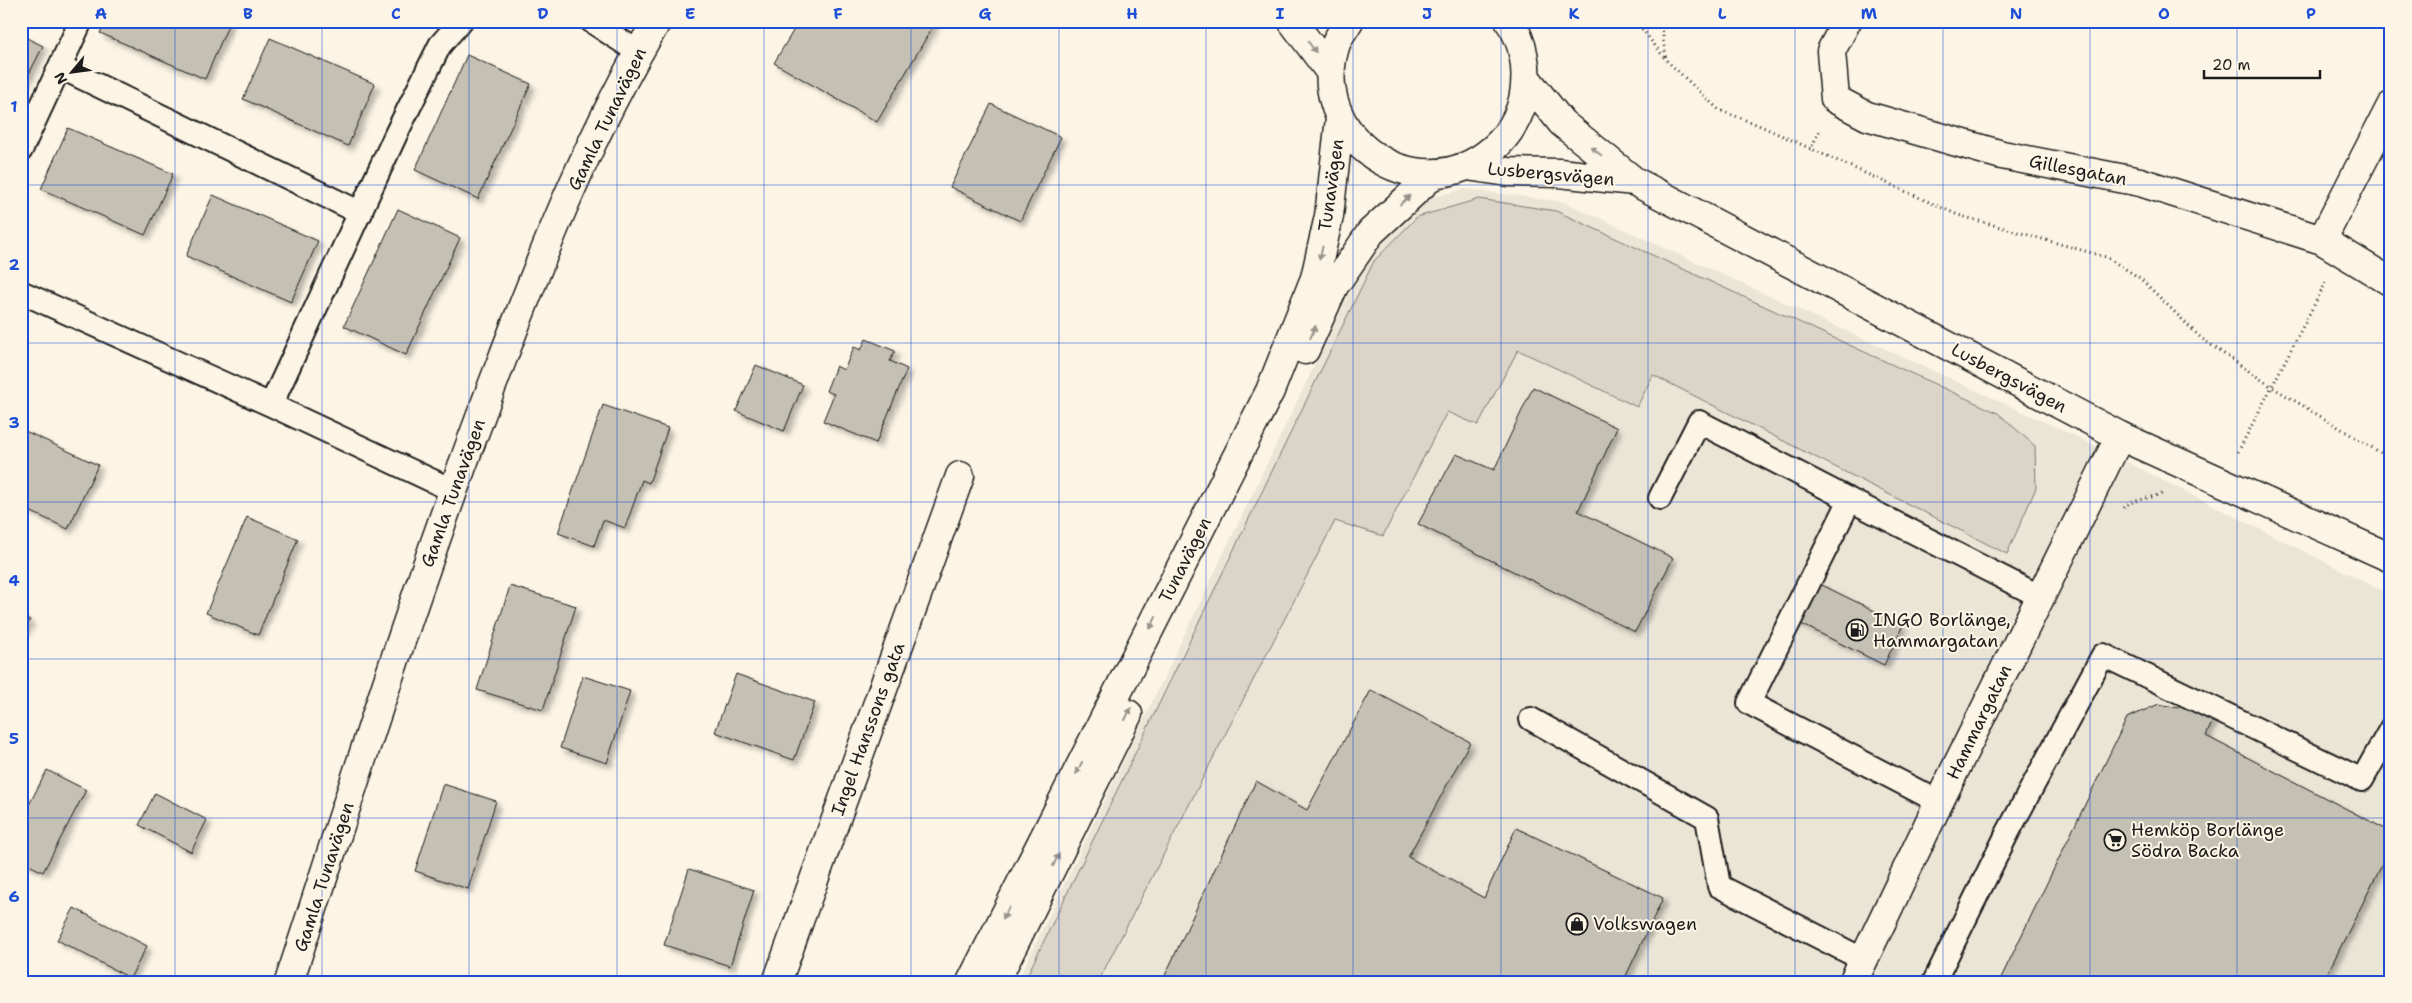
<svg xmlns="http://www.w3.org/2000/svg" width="2412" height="1003" font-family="'Shantell Sans',sans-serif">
	<defs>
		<filter id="shadow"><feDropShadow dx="4.5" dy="4.5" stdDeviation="2.5" flood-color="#0004"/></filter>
	</defs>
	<rect width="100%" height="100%" fill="#fcf5e5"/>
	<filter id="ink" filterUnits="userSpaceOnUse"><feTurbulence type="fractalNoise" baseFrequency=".02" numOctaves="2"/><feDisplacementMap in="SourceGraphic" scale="10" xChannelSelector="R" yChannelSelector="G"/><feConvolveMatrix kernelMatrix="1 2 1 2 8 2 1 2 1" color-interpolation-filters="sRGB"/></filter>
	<g filter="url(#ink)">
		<path fill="#ebe5d6" d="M 1464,189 L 1564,202 L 2069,433 L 2391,595 L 2391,982 L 1017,982 L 1372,246 L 1415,202 Z"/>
		<path fill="#dbd5c8" stroke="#7c7872" d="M 1479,199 L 1556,211 L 1998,413 L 2035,446 L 2036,488 L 2007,554 L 1653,375 L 1637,407 L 1518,350 L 1478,425 L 1447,412 L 1383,536 L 1335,521 L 1098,982 L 1024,982 L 1374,261 L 1417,217 Z"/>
		<path fill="#c4c0b3" stroke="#1c1c1c" filter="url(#shadow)" d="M 106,21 L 230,21 L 205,79 L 100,33 Z
			M 799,21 L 936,21 L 877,122 L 774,63 Z
			M 21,35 L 43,46 L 21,90 Z
			M 270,38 L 375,84 L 348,146 L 243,99 Z
			M 467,55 L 531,84 L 478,199 L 415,170 Z
			M 991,104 L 1061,137 L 1020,221 L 950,187 Z
			M 68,128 L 173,174 L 145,235 L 41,189 Z
			M 213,195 L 318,241 L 291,302 L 186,256 Z
			M 398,209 L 460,238 L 406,355 L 344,326 Z
			M 866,339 L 895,351 L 890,361 L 907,369 L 876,443 L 823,421 L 834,394 L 826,391 L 836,366 L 844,370 L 854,347 L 861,350 Z
			M 756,365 L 803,385 L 784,431 L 736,411 Z
			M 1533,387 L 1617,428 L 1578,511 L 1673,558 L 1635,632 L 1418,524 L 1456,454 L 1494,470 Z
			M 603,405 L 668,428 L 649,483 L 642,480 L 625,528 L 603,520 L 594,546 L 558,533 Z
			M 21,429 L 98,465 L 68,529 L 21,507 Z
			M 247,517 L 298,539 L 258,635 L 206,613 Z
			M 1814,581 L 1903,625 L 1884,665 L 1795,621 Z
			M 510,586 L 576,606 L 543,710 L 477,690 Z
			M 21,615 L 30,620 L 21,636 Z
			M 736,674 L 815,702 L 794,760 L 715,732 Z
			M 583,676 L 630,691 L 607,763 L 560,748 Z
			M 1371,690 L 1470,742 L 1408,857 L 1484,898 L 1516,828 L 1663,898 L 1623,982 L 1478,982 L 1473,979 L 1471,982 L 1162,982 L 1256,781 L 1307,810 Z
			M 2183,701 L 2213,720 L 2206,736 L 2391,832 L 2391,847 L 2323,982 L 1999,982 L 2127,718 L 2159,704 L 2178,708 Z
			M 47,770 L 86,790 L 43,872 L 21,861 L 21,820 Z
			M 443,784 L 496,801 L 468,889 L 415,871 Z
			M 155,793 L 207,820 L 191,852 L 139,825 Z
			M 689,869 L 754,890 L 730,966 L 664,945 Z
			M 74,908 L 147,946 L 130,978 L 57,940 Z"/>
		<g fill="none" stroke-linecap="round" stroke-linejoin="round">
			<g stroke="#1c1c1c" stroke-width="26">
				<path id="lane" d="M 591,21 L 638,52
					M 60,67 L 361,213
					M 21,150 L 81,21
					M 21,292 L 271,405 L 452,490
					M 271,405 L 397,132 L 440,45 L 461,21
					M 1660,498 L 1699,422 L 1850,500
					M 1531,719 L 1707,818 L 1719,886 L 1864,960
					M 1939,802 L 1749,703 L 1850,500 L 2041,597
					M 1934,982 L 2007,834 L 2103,655 L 2362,780 L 2391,728"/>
			</g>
			<g stroke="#1c1c1c" stroke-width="31">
				<path id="street" d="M 1847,21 L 1831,51 L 1835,99 L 1867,116 L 2002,155 L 2140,182 L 2322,240 L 2391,282
					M 2322,240 L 2391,106
					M 289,982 C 357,775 422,567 500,365 C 545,247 592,129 657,21
					M 777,982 L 960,476
					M 1853,982 L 1939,802 L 2120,436"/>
			</g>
			<g stroke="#1c1c1c" stroke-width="31">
				<path id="secondary" d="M 1292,21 L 1331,73
					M 1349,21 C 1345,28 1340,34 1337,41 C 1302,136 1417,215 1493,149 C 1509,135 1521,115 1524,94 C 1528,70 1524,41 1509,21
					M 1526,78 L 1562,123 L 1634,181 L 2120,436 L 2391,558
					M 1467,166 L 1508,172 L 1559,173 L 1634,181
					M 1305,350 L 1334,286 L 1371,232 L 1434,174
					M 971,982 L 1270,391 L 1315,278 L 1329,216 L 1340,118
					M 995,982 L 1128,714"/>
			</g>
			<path stroke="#1c1c1c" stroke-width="3" stroke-dasharray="1 4" stroke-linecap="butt" d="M 1636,21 L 1666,60 L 1719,110 L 1756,124 L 1958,215 L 2106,257 L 2140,278 L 2201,338 L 2272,387 L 2391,459
				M 1661,21 L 1666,59
				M 1810,150 L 1820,130
				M 2238,452 L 2326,282
				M 2124,508 L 2129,503 L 2162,494"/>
			<use href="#lane" stroke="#fcf5e5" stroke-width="22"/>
			<use href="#street" stroke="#fcf5e5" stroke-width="28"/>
			<use href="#secondary" stroke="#fcf5e5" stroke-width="28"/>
		</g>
		<defs><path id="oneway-solid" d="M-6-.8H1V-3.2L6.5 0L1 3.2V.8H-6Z" transform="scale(1.25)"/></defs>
		<g fill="#97938b">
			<use href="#oneway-solid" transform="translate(1312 47) rotate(54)"/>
			<use href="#oneway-solid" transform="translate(1596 151) rotate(-141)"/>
			<use href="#oneway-solid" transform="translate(1405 200) rotate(-43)"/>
			<use href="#oneway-solid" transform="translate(1321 253) rotate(103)"/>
			<use href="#oneway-solid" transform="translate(1313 332) rotate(-66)"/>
			<use href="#oneway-solid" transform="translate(1153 623) rotate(117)"/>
			<use href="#oneway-solid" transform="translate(1128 714) rotate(-64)"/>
			<use href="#oneway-solid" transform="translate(1079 768) rotate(117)"/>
			<use href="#oneway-solid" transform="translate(1056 860) rotate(-64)"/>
			<use href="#oneway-solid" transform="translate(1006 913) rotate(117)"/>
		</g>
	</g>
	<path fill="none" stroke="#1d4ed8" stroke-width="1" stroke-opacity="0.55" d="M 175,21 L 175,982M 322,21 L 322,982M 469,21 L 469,982M 617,21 L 617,982M 764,21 L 764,982M 911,21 L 911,982M 1059,21 L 1059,982M 1206,21 L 1206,982M 1353,21 L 1353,982M 1501,21 L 1501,982M 1648,21 L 1648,982M 1795,21 L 1795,982M 1943,21 L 1943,982M 2090,21 L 2090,982M 2237,21 L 2237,982M 21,185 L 2391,185M 21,343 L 2391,343M 21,502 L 2391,502M 21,659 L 2391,659M 21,818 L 2391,818"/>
	<defs>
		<g id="fuel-ring" transform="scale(1.125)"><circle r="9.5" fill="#fcf5e5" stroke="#1c1c1c" stroke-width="1.5"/><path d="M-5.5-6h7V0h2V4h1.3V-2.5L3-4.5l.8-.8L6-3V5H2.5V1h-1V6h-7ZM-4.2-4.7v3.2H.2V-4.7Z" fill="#1c1c1c"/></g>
		<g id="supermarket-ring" transform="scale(1.125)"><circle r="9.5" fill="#fcf5e5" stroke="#1c1c1c" stroke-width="1.5"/><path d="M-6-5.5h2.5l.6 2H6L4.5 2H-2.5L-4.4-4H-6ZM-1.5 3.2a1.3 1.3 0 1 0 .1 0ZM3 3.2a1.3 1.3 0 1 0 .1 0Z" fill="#1c1c1c"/></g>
		<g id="shop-ring" transform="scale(1.125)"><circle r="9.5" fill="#fcf5e5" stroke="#1c1c1c" stroke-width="1.5"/><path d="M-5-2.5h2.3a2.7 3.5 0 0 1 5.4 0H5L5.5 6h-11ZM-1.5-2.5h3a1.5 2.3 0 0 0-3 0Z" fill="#1c1c1c"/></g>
	</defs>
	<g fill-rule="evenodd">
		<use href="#fuel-ring" x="1857" y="630"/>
		<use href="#supermarket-ring" x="2115" y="840"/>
		<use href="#shop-ring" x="1577" y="924"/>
	</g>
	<g text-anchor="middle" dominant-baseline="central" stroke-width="4" stroke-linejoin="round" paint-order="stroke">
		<g font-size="18" fill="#1c1c1c" stroke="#fcf5e5">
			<text transform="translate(607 119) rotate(-64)">Gamla Tunavägen</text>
			<text transform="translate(2078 170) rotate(11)">Gillesgatan</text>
			<text transform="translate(1551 174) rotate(5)">Lusbergsvägen</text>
			<text transform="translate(1331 185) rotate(-82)">Tunavägen</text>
			<text transform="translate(2009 378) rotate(28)">Lusbergsvägen</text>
			<text transform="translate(453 493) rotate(-70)">Gamla Tunavägen</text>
			<text transform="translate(1185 560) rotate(-63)">Tunavägen</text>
			<text transform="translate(1979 722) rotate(-64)">Hammargatan</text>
			<text transform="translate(868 729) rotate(-70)">Ingel Hanssons gata</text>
			<text transform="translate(324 877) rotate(-72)">Gamla Tunavägen</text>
		</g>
		<g font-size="18" fill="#1c1c1c" stroke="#fcf5e5" text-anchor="start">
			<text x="1873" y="620">INGO Borlänge,<tspan x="1873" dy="21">Hammargatan</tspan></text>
			<text x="2131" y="830">Hemköp Borlänge<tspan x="2131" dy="21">Södra Backa</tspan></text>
			<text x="1593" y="924">Volkswagen</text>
		</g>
	</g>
	<rect width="2412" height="1003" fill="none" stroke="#fcf5e5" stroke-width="55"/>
	<g transform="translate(72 72) rotate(241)" stroke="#fcf5e5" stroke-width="4" paint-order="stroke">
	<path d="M0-4L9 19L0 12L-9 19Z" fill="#1c1c1c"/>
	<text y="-8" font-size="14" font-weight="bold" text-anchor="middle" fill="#1c1c1c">N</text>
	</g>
	<path d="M2204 70v8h116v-8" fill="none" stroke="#1c1c1c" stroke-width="2.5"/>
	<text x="2212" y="70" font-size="15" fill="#1c1c1c" stroke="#fcf5e5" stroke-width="4" paint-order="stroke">20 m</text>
	<rect x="28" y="28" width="2356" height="948" fill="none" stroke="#1d4ed8" stroke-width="2"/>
	<g font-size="16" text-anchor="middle" font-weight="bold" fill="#1d4ed8">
		<text x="101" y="19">A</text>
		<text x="248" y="19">B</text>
		<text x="396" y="19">C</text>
		<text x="543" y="19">D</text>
		<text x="690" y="19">E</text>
		<text x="838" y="19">F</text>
		<text x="985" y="19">G</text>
		<text x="1132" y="19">H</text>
		<text x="1280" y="19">I</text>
		<text x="1427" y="19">J</text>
		<text x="1574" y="19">K</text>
		<text x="1722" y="19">L</text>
		<text x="1869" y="19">M</text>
		<text x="2016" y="19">N</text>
		<text x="2164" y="19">O</text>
		<text x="2311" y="19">P</text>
		<text x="14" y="112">1</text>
		<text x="14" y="270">2</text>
		<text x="14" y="428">3</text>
		<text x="14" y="586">4</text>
		<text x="14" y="744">5</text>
		<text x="14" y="902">6</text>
	</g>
</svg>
